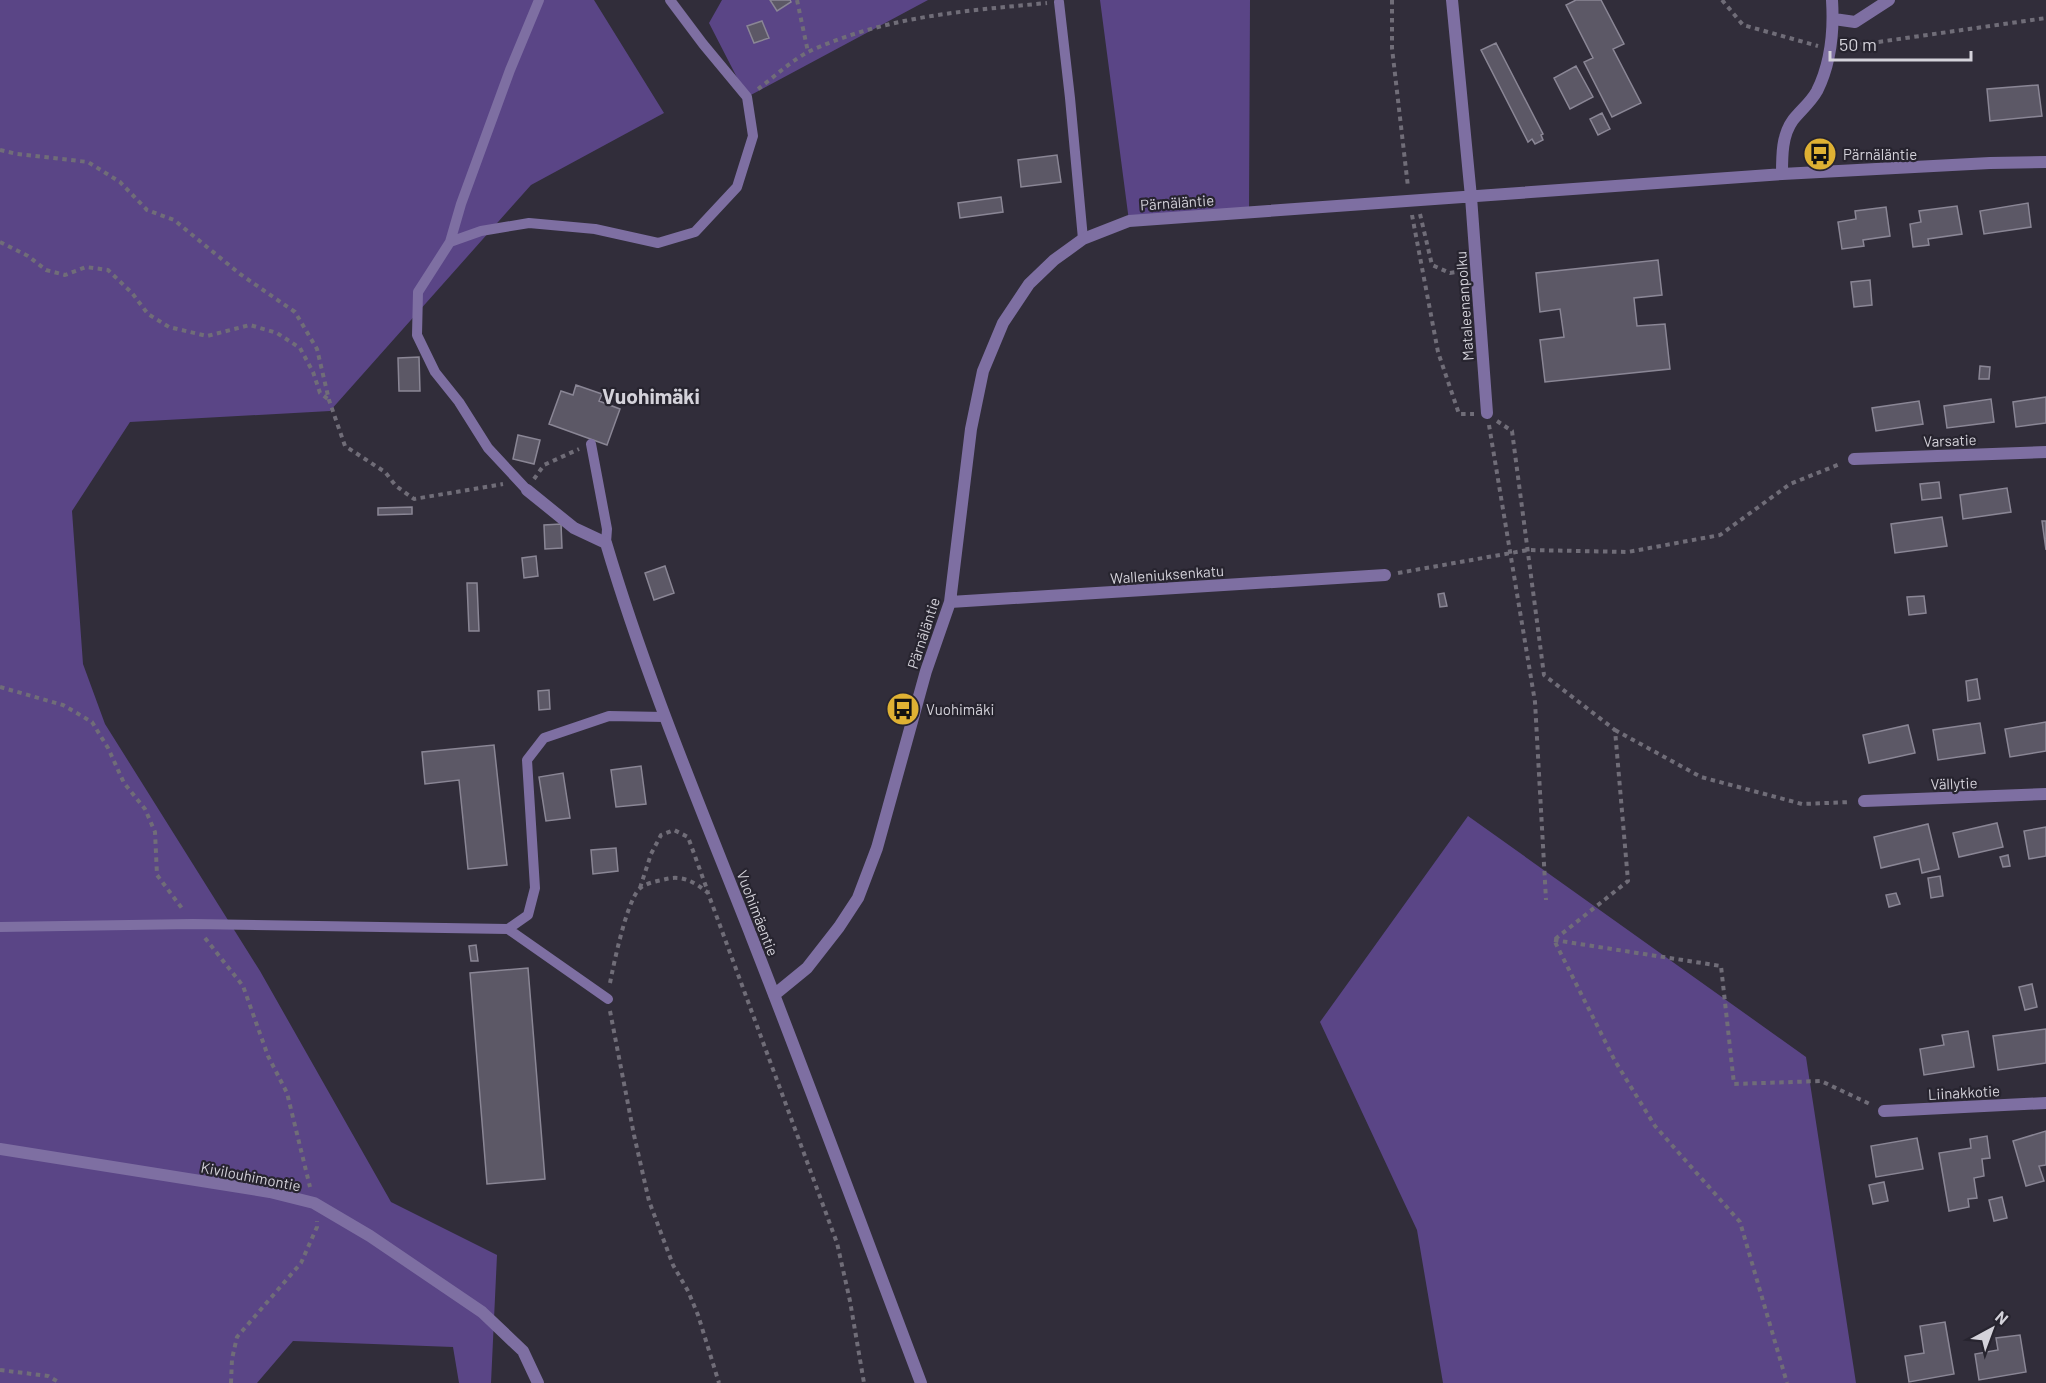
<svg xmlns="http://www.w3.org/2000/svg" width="2046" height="1383" font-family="Barlow,sans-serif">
	<rect width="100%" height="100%" fill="#312d3a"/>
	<path fill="#5a4586" d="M 0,0 L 594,0 L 664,113 L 531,185 L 330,411 L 130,422 L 72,511 L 83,664 L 105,724 L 260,971 L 391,1202 L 497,1255 L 491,1383 L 459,1383 L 453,1347 L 293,1341 L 257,1383 L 0,1383 Z
		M 722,0 L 928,0 L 747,97 L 709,23 Z
		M 1100,0 L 1250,0 L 1249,211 L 1129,221 Z
		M 1468,816 L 1806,1057 L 1856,1383 L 1443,1383 L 1417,1230 L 1320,1022 Z"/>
	<path fill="#5c5866" stroke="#8a8695" stroke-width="1.5" d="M 770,0 L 790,0 L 791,2 L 777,11 Z
		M 1576,0 L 1601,0 L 1624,44 L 1613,49 L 1641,103 L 1612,117 L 1584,62 L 1593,58 L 1566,5 Z
		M 762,21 L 769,38 L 754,43 L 747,26 Z
		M 1496,43 L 1543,134 L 1541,135 L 1543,140 L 1535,144 L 1532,139 L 1528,142 L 1481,50 Z
		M 1576,66 L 1593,97 L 1570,109 L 1554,78 Z
		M 2038,85 L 2042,116 L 1990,121 L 1987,89 Z
		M 1602,113 L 1610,129 L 1598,135 L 1590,119 Z
		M 1057,155 L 1061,182 L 1021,187 L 1018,160 Z
		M 1001,197 L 1003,212 L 960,218 L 958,203 Z
		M 2028,203 L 2031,227 L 1984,234 L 1980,211 Z
		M 1957,206 L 1962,234 L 1928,239 L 1929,245 L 1913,247 L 1910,224 L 1921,222 L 1919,211 Z
		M 1886,207 L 1890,236 L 1863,240 L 1864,246 L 1842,249 L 1838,222 L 1856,219 L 1855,211 Z
		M 1658,260 L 1662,295 L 1634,298 L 1637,326 L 1665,324 L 1670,369 L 1545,382 L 1540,340 L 1564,337 L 1560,309 L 1540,312 L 1536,273 Z
		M 1870,280 L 1872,305 L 1854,307 L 1851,282 Z
		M 419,357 L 420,391 L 399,391 L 398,358 Z
		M 1980,366 L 1990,367 L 1989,379 L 1979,379 Z
		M 576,385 L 602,394 L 599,401 L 620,409 L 607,445 L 549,424 L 561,391 L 573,395 Z
		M 2046,397 L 2046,423 L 2016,427 L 2013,402 Z
		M 1991,399 L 1994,422 L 1947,428 L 1944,406 Z
		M 1919,401 L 1923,424 L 1876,431 L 1872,408 Z
		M 518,435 L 540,440 L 534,464 L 513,459 Z
		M 1939,482 L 1941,498 L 1922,500 L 1920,484 Z
		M 2007,488 L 2011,512 L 1963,519 L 1960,495 Z
		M 412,507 L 412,514 L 378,515 L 378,508 Z
		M 1942,517 L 1947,546 L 1895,553 L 1891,524 Z
		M 2042,521 L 2046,521 L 2046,550 Z
		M 561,524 L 562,548 L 545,549 L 544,525 Z
		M 536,556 L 538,576 L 524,578 L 522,558 Z
		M 665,566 L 674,593 L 654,600 L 645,573 Z
		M 467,583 L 477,583 L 479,631 L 469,631 Z
		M 1444,593 L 1447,606 L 1440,607 L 1438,594 Z
		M 1924,596 L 1926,613 L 1909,615 L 1907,597 Z
		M 1977,679 L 1980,699 L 1968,701 L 1966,681 Z
		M 549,690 L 550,709 L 539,710 L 538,691 Z
		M 2046,722 L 2046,751 L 2010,757 L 2005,729 Z
		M 1980,723 L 1985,753 L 1938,760 L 1933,730 Z
		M 1908,725 L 1915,753 L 1869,763 L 1863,735 Z
		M 494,745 L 507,865 L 468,869 L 459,780 L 425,784 L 422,752 Z
		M 641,766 L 646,804 L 616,807 L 611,770 Z
		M 563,773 L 570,818 L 546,821 L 539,777 Z
		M 1997,823 L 2003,847 L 1959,857 L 1953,833 Z
		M 1928,824 L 1939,869 L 1922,873 L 1919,859 L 1881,868 L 1874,837 Z
		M 2046,827 L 2046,856 L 2029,859 L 2024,831 Z
		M 616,848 L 618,871 L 593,874 L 591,850 Z
		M 2008,855 L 2010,866 L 2003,867 L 2000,857 Z
		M 1940,876 L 1943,896 L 1931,898 L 1928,878 Z
		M 1896,893 L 1900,904 L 1889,907 L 1886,895 Z
		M 476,945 L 478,961 L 471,961 L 469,946 Z
		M 528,968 L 545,1179 L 487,1184 L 470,973 Z
		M 2032,984 L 2037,1007 L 2025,1010 L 2019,987 Z
		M 2046,1029 L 2046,1063 L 1998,1070 L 1993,1036 Z
		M 1968,1031 L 1974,1067 L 1924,1075 L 1920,1049 L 1944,1045 L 1942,1035 Z
		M 2046,1131 L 2046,1165 L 2039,1166 L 2044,1181 L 2026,1186 L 2013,1141 Z
		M 1987,1136 L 1990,1158 L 1982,1159 L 1984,1176 L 1974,1178 L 1977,1198 L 1968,1199 L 1969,1207 L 1949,1211 L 1939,1153 L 1971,1148 L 1970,1139 Z
		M 1917,1138 L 1923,1169 L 1876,1177 L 1871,1146 Z
		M 1884,1182 L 1888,1201 L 1873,1204 L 1869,1185 Z
		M 2002,1197 L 2007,1218 L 1994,1221 L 1989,1200 Z
		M 1945,1322 L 1954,1374 L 1909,1382 L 1905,1356 L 1924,1353 L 1920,1326 Z
		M 2020,1335 L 2026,1372 L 1979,1380 L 1975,1354 L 1998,1350 L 1996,1338 Z"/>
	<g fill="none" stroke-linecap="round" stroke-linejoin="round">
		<path stroke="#706d78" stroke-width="4" stroke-dasharray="4.5 4.5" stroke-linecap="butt" d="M 797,0 L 808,52
			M 1392,0 L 1392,48 L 1408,187
			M 1722,0 L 1743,25 L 1818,46
			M 1843,47 L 2046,18
			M 758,89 C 774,77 792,60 810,51 C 887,16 964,11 1047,3
			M 0,150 L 17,154 L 88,162 L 120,182 L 147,210 L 174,220 L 240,274 L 295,312 L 317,349 L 329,400 L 345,446 L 385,472 L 396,486 L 414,499 L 503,484
			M 1420,214 L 1432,265 L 1450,273 L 1463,271
			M 1412,215 L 1438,352 L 1459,414 L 1474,414
			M 0,242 L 28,256 L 46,270 L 65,275 L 86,267 L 108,270 L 132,293 L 148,314 L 169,327 L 207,336 L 250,325 L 277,333 L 300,348 L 313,372 L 320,393 L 328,399
			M 1497,421 L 1512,431 L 1544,675 L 1615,730 L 1628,881 L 1554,940 L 1615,1061 L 1655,1126 L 1740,1222 L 1787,1383
			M 1489,425 L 1535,702 L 1546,900
			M 534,479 L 544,465 L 579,449
			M 1398,573 L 1528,550 L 1628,552 L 1720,535 L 1790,484 L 1840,464
			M 0,687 L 63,705 L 92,722 L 108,748 L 124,783 L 145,809 L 155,832 L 157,875 L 184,911
			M 1615,730 L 1701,777 L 1802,804 L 1851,802
			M 640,888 L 651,854 L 661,835 L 674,830 L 688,837 L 708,892
			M 205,938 L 243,986 L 268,1056 L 287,1093 L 310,1187
			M 1554,940 L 1721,966 L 1734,1084 L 1821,1081 L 1872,1105
			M 610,983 C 614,963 626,904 639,889 C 645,883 658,881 666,879 C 682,875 695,882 708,893 L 837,1243 L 850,1301 L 864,1383
			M 610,1011 L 634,1135 L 649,1201 L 673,1265 L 688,1291 L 698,1315 L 719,1383
			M 0,1370 L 48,1376 L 60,1383
			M 231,1383 L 232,1359 L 237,1337 L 301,1263 L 317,1227 L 317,1221"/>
		<path stroke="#7e6fa2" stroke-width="10" d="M 1059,2 L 1070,98 L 1083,239
			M 450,242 L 481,231 L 529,223 L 595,229 L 658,243 L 695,232 L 737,187 L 753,136 L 747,97 L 703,44 L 670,0
			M 591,444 L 607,529 L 606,543
			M 527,490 L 488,448 L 459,402 L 435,372 L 417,335 L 418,292 L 450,242 L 461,204 L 510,70 L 539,0
			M 0,927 L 193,924 L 508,929 L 528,915 L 535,888 L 527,760 L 544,738 L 609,716 L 665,717
			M 508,929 L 608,999"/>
		<path stroke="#7e6fa2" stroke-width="12" d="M 1452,0 L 1471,197 L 1487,413
			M 1834,19 L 1855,22 L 1889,0
			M 1782,174 C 1782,155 1782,135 1793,120 C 1801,110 1811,102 1817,91 C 1831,63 1834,31 1832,0
			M 1854,459 L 2046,452
			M 527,490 L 574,528 L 606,543 C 646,678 701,808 752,938 C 810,1086 865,1235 921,1383
			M 950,602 L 1385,575
			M 1864,801 L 2046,794
			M 774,995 L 807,968 L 839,927 L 858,898 L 877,848 L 926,671 L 950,602 L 971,429 L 983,371 L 1003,323 L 1029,284 L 1054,260 L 1083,239 L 1129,221 L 1782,174 L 1990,163 L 2046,162
			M 1884,1111 L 2046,1103
			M 0,1149 L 270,1192 L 314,1203 L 370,1236 L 482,1312 L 523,1351 L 538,1383"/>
	</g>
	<defs>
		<g id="bus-disc" transform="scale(1.725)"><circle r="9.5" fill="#dfb133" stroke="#27242f"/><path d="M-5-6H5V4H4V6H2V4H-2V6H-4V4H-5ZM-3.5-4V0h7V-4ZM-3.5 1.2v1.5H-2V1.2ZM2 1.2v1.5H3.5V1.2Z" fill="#111"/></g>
	</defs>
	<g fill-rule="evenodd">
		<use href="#bus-disc" x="1820" y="154"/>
		<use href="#bus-disc" x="903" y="709"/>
	</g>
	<g text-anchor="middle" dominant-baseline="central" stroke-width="4.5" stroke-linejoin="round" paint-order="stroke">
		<g font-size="15" fill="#d4d2da" stroke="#27242f" text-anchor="start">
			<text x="1843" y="154">Pärnäläntie</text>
			<text x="926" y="709">Vuohimäki</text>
		</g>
		<g font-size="15" fill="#d4d2da" stroke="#27242f">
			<text transform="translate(1177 202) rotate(-4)">Pärnäläntie</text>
			<text transform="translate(1464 306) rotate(-94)">Mataleenanpolku</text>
			<text transform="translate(1950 440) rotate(-2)">Varsatie</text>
			<text transform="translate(1167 574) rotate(-4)">Walleniuksenkatu</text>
			<text transform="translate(923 633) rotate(-72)">Pärnäläntie</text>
			<text transform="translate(1954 783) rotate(-2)">Vällytie</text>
			<text transform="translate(758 913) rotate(69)">Vuohimäentie</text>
			<text transform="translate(1964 1092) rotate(-3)">Liinakkotie</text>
			<text transform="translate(251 1176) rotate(11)">Kivilouhimontie</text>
		</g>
		<g font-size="21" font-weight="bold" fill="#d4d2da" stroke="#27242f">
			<text x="651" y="395">Vuohimäki</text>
		</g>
	</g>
	<g transform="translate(1992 1329) rotate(41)" stroke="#27242f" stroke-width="4.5" paint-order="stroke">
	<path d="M0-4.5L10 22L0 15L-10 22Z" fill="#d4d2da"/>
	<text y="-9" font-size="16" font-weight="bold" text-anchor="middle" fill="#d4d2da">N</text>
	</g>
	<path d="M1830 51v9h141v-9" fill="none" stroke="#d4d2da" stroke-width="3"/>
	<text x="1839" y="51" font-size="18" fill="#d4d2da" stroke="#27242f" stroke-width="4.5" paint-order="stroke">50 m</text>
</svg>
